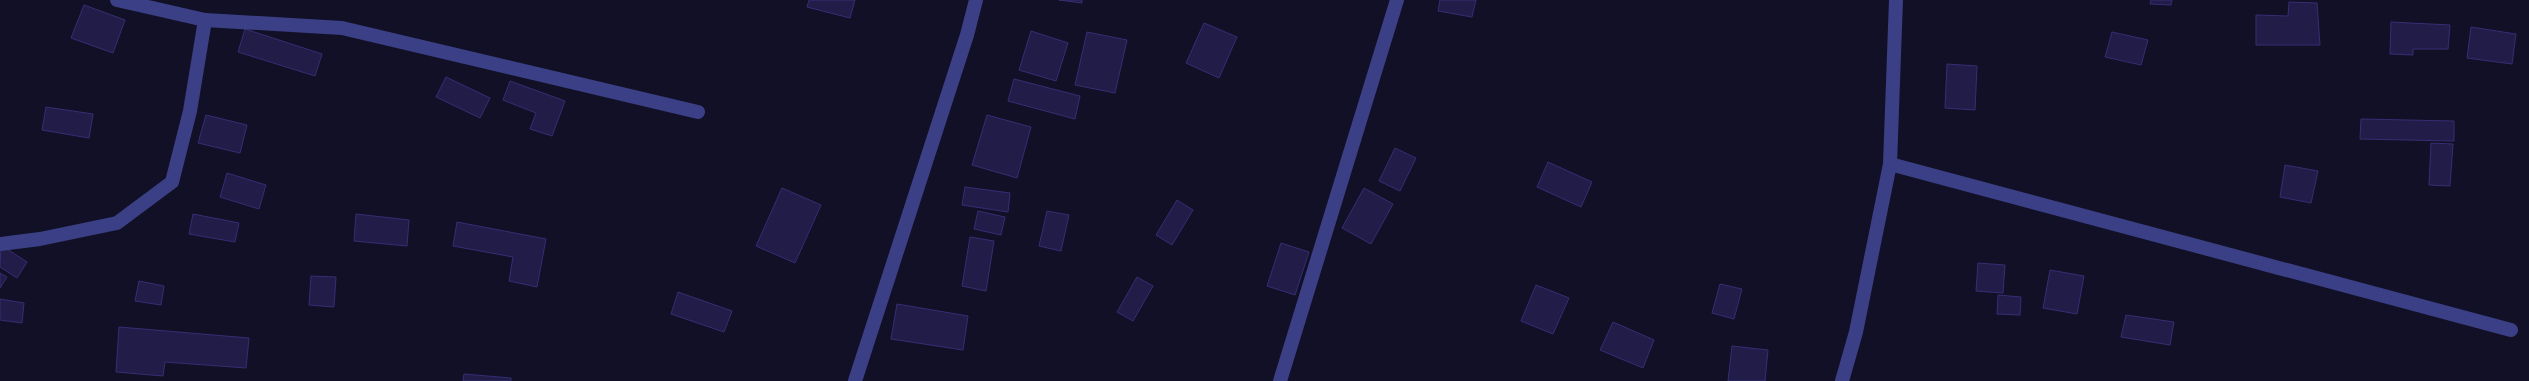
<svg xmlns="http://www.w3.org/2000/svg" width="2529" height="381" font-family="Manrope,sans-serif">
	<rect width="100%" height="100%" fill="#121027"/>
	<path fill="#211c48" stroke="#362e74" d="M 809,0 L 855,0 L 850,18 L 807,7 Z
		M 1059,0 L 1082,0 L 1082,3 Z
		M 1440,0 L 1476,0 L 1472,17 L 1438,11 Z
		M 2151,0 L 2172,0 L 2171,5 L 2150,4 Z
		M 2289,2 L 2317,3 L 2320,45 L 2256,45 L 2256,15 L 2288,16 Z
		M 84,5 L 125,20 L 113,53 L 71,38 Z
		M 2391,22 L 2450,25 L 2448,49 L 2413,49 L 2413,55 L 2390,54 Z
		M 1204,23 L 1237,37 L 1219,78 L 1186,63 Z
		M 2471,27 L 2516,34 L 2512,64 L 2467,58 Z
		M 245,29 L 322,54 L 315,76 L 238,52 Z
		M 1031,31 L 1068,43 L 1056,81 L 1019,70 Z
		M 1087,32 L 1127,40 L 1115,93 L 1075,85 Z
		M 2112,32 L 2148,40 L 2141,65 L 2105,57 Z
		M 1947,64 L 1977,66 L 1975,110 L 1945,108 Z
		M 446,77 L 490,98 L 480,118 L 436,97 Z
		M 1014,79 L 1080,96 L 1075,119 L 1008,101 Z
		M 510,81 L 565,101 L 552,136 L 530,129 L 536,113 L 503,100 Z
		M 46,107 L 93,114 L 89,138 L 42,130 Z
		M 206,115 L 247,125 L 240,153 L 198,143 Z
		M 987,115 L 1031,127 L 1017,178 L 972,165 Z
		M 2361,119 L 2454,121 L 2454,141 L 2360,139 Z
		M 2431,143 L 2453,144 L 2450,186 L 2429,185 Z
		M 1395,148 L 1416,158 L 1400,191 L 1379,181 Z
		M 1548,162 L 1592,182 L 1581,207 L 1537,187 Z
		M 2285,165 L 2318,171 L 2311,203 L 2280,197 Z
		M 227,173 L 266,185 L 259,209 L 220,197 Z
		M 965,187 L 1010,193 L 1008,212 L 962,205 Z
		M 782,188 L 821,205 L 795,263 L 756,246 Z
		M 1364,188 L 1393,204 L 1371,244 L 1342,228 Z
		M 1177,200 L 1193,210 L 1172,245 L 1156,235 Z
		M 978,211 L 1005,217 L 1001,235 L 974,229 Z
		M 1047,211 L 1069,215 L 1061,251 L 1039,246 Z
		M 193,214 L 239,223 L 235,242 L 189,234 Z
		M 356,214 L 409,220 L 407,246 L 354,241 Z
		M 457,222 L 546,239 L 537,287 L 509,281 L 513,257 L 453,246 Z
		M 970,237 L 994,241 L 986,291 L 962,286 Z
		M 1281,243 L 1309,252 L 1295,295 L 1267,286 Z
		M 1,245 L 27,262 L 17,278 L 0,267 Z
		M 1978,263 L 2005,265 L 2003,293 L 1976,291 Z
		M 2050,270 L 2084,276 L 2077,314 L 2043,308 Z
		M 0,273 L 7,277 L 0,288 Z
		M 311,276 L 336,277 L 334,307 L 309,305 Z
		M 1137,277 L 1153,286 L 1133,321 L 1117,312 Z
		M 139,281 L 164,286 L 161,305 L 135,301 Z
		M 1720,284 L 1742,289 L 1734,319 L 1712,313 Z
		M 1536,285 L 1569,298 L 1553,334 L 1521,321 Z
		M 678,292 L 732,311 L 724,332 L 671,314 Z
		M 1998,295 L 2021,297 L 2020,315 L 1997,314 Z
		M 0,299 L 24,303 L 22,323 L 0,320 Z
		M 897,304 L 968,316 L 963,350 L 891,339 Z
		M 2126,315 L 2174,322 L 2170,345 L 2121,337 Z
		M 1613,322 L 1654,340 L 1643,368 L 1600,350 Z
		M 119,327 L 249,338 L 246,368 L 165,362 L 163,376 L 116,372 Z
		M 1732,346 L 1768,350 L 1765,381 L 1728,381 Z
		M 464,374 L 511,378 L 511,381 L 463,381 Z"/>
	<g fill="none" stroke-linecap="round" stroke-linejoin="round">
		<path stroke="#3b4086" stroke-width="14" d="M 205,20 L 342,28 L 698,112"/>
		<path stroke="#3b4086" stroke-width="14" d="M 1890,164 L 2511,330
			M 0,244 L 40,239 L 117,223 L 172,182 L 190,111 L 205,20 L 117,0
			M 855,381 L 967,35 L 976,0
			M 1280,381 L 1397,0
			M 1842,381 L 1856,332 L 1890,164 L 1896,0"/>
	</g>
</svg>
